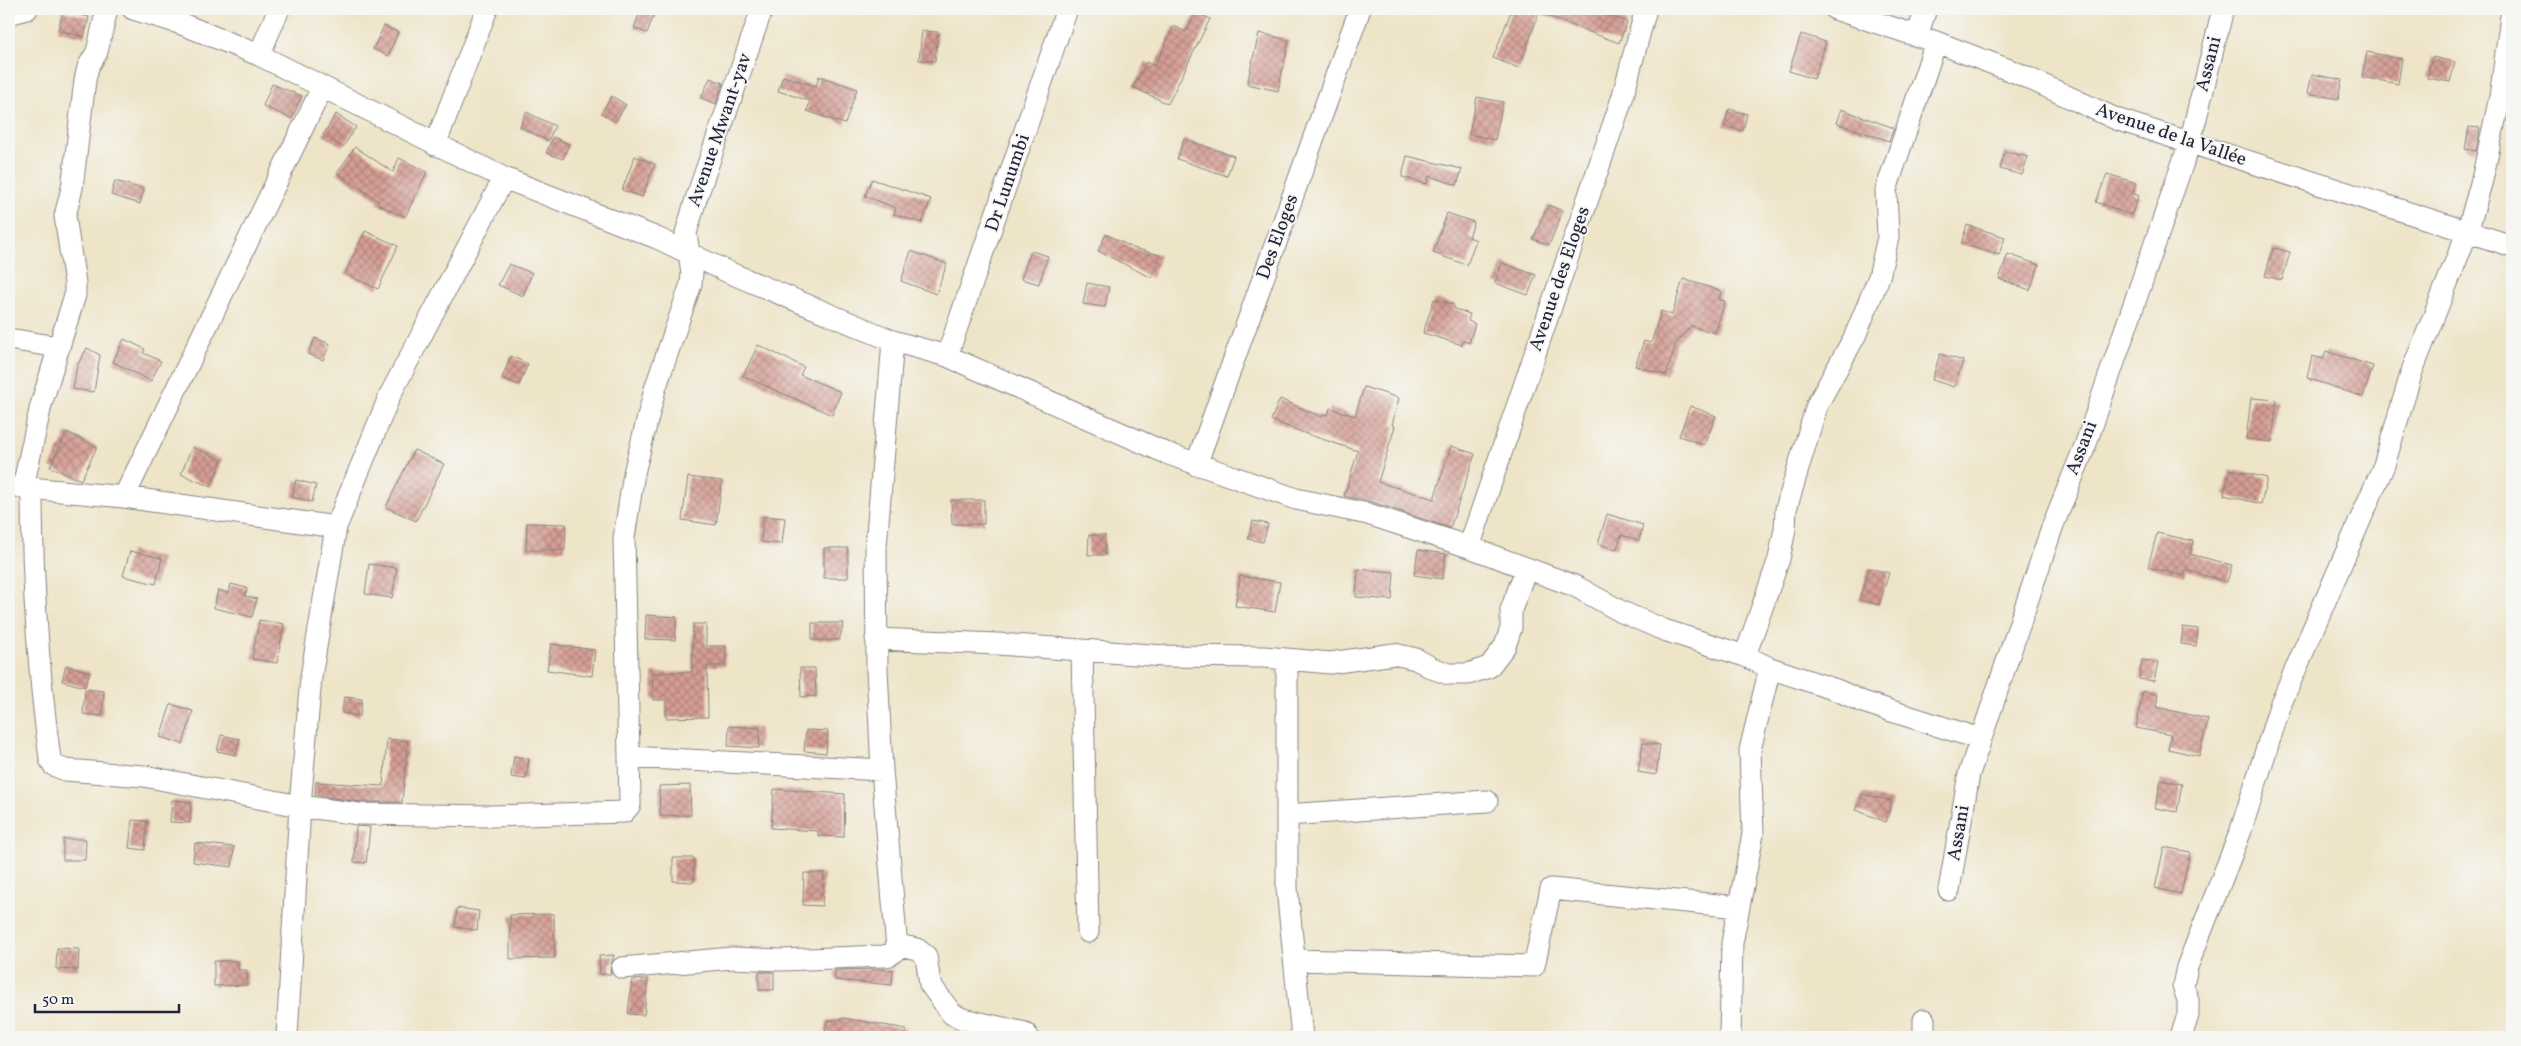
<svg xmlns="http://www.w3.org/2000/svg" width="2521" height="1046" font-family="Vollkorn,serif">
	<defs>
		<pattern id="building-cross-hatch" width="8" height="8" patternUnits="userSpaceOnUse" patternTransform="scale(1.25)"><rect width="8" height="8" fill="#d59e94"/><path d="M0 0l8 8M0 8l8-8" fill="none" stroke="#ac807a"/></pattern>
	</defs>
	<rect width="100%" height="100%" fill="#f6f6f2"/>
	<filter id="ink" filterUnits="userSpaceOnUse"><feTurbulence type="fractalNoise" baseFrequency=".02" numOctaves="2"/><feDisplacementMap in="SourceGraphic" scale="10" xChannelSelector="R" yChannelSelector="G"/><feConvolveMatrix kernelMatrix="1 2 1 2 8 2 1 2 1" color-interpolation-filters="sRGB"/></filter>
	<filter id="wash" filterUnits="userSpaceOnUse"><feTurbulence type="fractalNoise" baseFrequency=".0096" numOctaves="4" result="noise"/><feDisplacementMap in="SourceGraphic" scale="20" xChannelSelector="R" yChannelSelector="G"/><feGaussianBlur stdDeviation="1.12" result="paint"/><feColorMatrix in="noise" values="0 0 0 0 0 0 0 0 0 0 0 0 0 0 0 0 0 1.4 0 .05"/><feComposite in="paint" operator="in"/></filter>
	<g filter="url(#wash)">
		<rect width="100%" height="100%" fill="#eee4c8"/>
		<g id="blocks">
			<path fill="url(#building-cross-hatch)" d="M 641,9 L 656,9 L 647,33 L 634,28 Z
				M 1512,9 L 1591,9 L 1627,22 L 1619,43 L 1539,13 L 1519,68 L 1493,58 Z
				M 63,11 L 89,17 L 84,37 L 58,30 Z
				M 1196,12 L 1210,19 L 1168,104 L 1133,87 L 1146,62 L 1155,66 L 1174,26 L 1186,32 Z
				M 384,26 L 398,32 L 388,56 L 373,49 Z
				M 922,31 L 938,32 L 935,61 L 919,60 Z
				M 1259,33 L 1289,40 L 1278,91 L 1247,84 Z
				M 1801,34 L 1826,42 L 1814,79 L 1789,71 Z
				M 2367,52 L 2402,59 L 2398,84 L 2362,77 Z
				M 2432,57 L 2455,62 L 2450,82 L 2427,78 Z
				M 2312,74 L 2342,80 L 2338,99 L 2308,93 Z
				M 783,76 L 816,86 L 819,76 L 857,89 L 845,124 L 807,111 L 810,101 L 778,91 Z
				M 710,78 L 723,83 L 716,104 L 701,98 Z
				M 272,84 L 302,96 L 292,119 L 263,106 Z
				M 612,96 L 626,105 L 615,122 L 601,113 Z
				M 1477,97 L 1503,102 L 1495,140 L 1469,134 Z
				M 1729,109 L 1747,114 L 1743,131 L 1724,126 Z
				M 1841,109 L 1894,128 L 1889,141 L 1836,123 Z
				M 526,112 L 555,126 L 548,141 L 520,127 Z
				M 336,114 L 356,127 L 343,147 L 323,135 Z
				M 2469,127 L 2480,128 L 2476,151 L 2465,149 Z
				M 553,137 L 569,144 L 563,159 L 546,153 Z
				M 1184,139 L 1234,156 L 1227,176 L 1177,159 Z
				M 355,147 L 393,172 L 399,158 L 427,172 L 405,217 L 377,204 L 379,201 L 337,173 Z
				M 2005,151 L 2028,157 L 2022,175 L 2000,169 Z
				M 635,156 L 655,164 L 642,197 L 622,190 Z
				M 1407,156 L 1462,169 L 1457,185 L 1429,176 L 1427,184 L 1402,177 Z
				M 2107,174 L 2137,183 L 2133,193 L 2139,196 L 2131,215 L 2096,202 Z
				M 872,179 L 931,199 L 922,223 L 894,214 L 896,208 L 865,196 Z
				M 115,181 L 144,189 L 140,204 L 111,195 Z
				M 1548,205 L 1563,211 L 1549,245 L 1533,239 Z
				M 1447,213 L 1474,222 L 1469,237 L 1476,240 L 1467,265 L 1433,253 Z
				M 1967,225 L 2005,237 L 1999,255 L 1961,244 Z
				M 365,231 L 398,246 L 378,289 L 345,274 Z
				M 1106,234 L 1133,248 L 1160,255 L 1152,278 L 1098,251 Z
				M 2273,248 L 2290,252 L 2282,280 L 2265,276 Z
				M 911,251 L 947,264 L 936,294 L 901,281 Z
				M 1031,251 L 1048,256 L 1039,284 L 1021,279 Z
				M 2008,254 L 2039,265 L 2030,290 L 1999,279 Z
				M 1502,263 L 1536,275 L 1528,295 L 1495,283 Z
				M 509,264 L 532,273 L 523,296 L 498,285 Z
				M 1683,279 L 1721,291 L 1719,300 L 1725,301 L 1715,333 L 1691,326 L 1676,344 L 1666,375 L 1635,366 L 1644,341 L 1651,343 L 1661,311 L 1672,315 Z
				M 1087,283 L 1109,287 L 1105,307 L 1083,304 Z
				M 1434,299 L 1453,304 L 1455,309 L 1470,314 L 1468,321 L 1475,324 L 1469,343 L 1463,341 L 1462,345 L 1423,333 Z
				M 315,338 L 330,344 L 323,360 L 308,354 Z
				M 124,339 L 145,349 L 143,353 L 161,361 L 151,381 L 113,362 Z
				M 758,345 L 804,367 L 800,375 L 841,392 L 832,415 L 743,376 Z
				M 87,348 L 100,355 L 94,392 L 73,389 L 77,366 Z
				M 2326,351 L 2373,366 L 2363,397 L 2307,378 L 2312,356 L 2323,359 Z
				M 1940,354 L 1963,361 L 1954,387 L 1932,380 Z
				M 511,356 L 528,364 L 519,385 L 502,378 Z
				M 1364,387 L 1399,398 L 1392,425 L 1395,426 L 1378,482 L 1434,499 L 1451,446 L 1475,454 L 1450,528 L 1372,502 L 1344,496 L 1358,451 L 1304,433 L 1271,420 L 1280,399 L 1322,417 L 1323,414 L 1328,415 L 1330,408 L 1355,416 Z
				M 2251,398 L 2277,400 L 2272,442 L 2246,439 Z
				M 1690,406 L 1716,416 L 1704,445 L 1679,436 Z
				M 67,432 L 97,447 L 81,480 L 50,467 Z
				M 192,447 L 222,460 L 211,487 L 181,474 Z
				M 414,450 L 444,464 L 416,521 L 386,507 Z
				M 2230,469 L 2267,478 L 2261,504 L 2224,495 Z
				M 688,477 L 722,481 L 716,525 L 682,520 Z
				M 296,480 L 316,485 L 312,502 L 292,497 Z
				M 951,500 L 984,500 L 984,524 L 952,524 Z
				M 1607,514 L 1643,525 L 1639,540 L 1621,535 L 1617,549 L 1598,544 Z
				M 763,516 L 785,518 L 782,544 L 761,542 Z
				M 1253,521 L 1268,524 L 1263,542 L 1248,539 Z
				M 527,523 L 566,524 L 565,550 L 526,550 Z
				M 2157,533 L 2193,541 L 2190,554 L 2232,565 L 2227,582 L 2186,570 L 2185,576 L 2148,567 Z
				M 1089,535 L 1105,535 L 1105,555 L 1088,555 Z
				M 824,548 L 848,548 L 848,578 L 824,578 Z
				M 1418,550 L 1446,554 L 1442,579 L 1414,575 Z
				M 130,551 L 162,558 L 156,584 L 123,576 Z
				M 369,564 L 397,568 L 392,598 L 365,594 Z
				M 1869,568 L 1889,573 L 1879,605 L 1859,600 Z
				M 1358,569 L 1394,572 L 1392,600 L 1356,597 Z
				M 1240,576 L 1280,582 L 1275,612 L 1235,606 Z
				M 231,584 L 247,588 L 245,596 L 257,599 L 252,617 L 214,608 L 218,590 L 229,593 Z
				M 646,615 L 677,617 L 675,640 L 645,639 Z
				M 259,620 L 284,624 L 277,663 L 252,659 Z
				M 812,623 L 844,623 L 839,640 L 812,640 Z
				M 693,624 L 706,624 L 706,646 L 726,646 L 725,666 L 707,666 L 708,717 L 666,718 L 666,700 L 653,700 L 652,673 L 692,672 Z
				M 2183,627 L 2198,629 L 2196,646 L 2181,644 Z
				M 551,644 L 595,650 L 592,676 L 547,670 Z
				M 2142,660 L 2158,662 L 2154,681 L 2139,679 Z
				M 66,665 L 90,672 L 85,687 L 62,681 Z
				M 800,668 L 815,668 L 816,696 L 801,697 Z
				M 85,689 L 104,691 L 102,716 L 83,714 Z
				M 2143,691 L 2158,695 L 2156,707 L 2208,719 L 2199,756 L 2168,749 L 2171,735 L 2136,728 Z
				M 344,697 L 362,699 L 360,716 L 342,713 Z
				M 171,704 L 193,711 L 183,744 L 160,737 Z
				M 729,726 L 760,728 L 759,748 L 728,746 Z
				M 806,730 L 828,731 L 826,753 L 804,751 Z
				M 221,735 L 240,739 L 236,755 L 217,751 Z
				M 387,739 L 408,741 L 402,802 L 360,802 L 315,795 L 316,782 L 383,786 Z
				M 1643,743 L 1660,745 L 1656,775 L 1638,772 Z
				M 514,756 L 529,759 L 526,779 L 511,777 Z
				M 2161,780 L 2182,784 L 2177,812 L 2155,808 Z
				M 690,785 L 691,815 L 660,816 L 659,786 Z
				M 774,789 L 845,794 L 844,837 L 818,836 L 818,831 L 771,828 Z
				M 1863,794 L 1892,801 L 1886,822 L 1856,810 Z
				M 172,800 L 191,802 L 190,823 L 170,822 Z
				M 132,820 L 147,821 L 145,850 L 129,848 Z
				M 356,826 L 370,827 L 366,863 L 354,862 Z
				M 63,839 L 86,839 L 85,860 L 63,860 Z
				M 195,843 L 234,847 L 232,867 L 193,862 Z
				M 2164,847 L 2190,852 L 2181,894 L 2155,888 Z
				M 673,858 L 694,858 L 694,882 L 673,881 Z
				M 804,873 L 824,873 L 822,906 L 803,905 Z
				M 457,908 L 479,911 L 477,930 L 455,927 Z
				M 554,914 L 555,958 L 510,959 L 510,915 Z
				M 57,948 L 79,949 L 78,970 L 56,969 Z
				M 614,955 L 610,969 L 611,974 L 600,974 L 599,956 Z
				M 214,961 L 238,961 L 238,970 L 247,970 L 247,985 L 214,986 Z
				M 883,969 L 893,970 L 892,985 L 835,980 L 835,970 Z
				M 759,972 L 774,972 L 774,990 L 759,990 Z
				M 648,979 L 644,1015 L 628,1014 L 632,980 Z
				M 844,1018 L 906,1029 L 905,1037 L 837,1037 L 825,1032 L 827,1021 Z"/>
		</g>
	</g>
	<g filter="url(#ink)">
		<use href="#blocks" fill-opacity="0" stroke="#888382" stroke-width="1"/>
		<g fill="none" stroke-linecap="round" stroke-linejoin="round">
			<g stroke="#888382" stroke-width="23">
				<path id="minor" d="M 133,9 L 182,24 L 259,55 L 504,178 L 657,238 L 728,272 L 893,341 L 947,356 L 1166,453 L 1296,499 L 1368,514 L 1469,547 L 1575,586 L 1622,612 L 1664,630 L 1745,656 L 1770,668 L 1839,691 L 1863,702 L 1980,739
					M 1835,9 L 1936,42 L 2017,73 L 2116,119 L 2512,246
					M 9,14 L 27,9
					M 1917,36 L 1926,9
					M 259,55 L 279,9
					M 435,145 L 487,9
					M 9,339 L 58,347
					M 947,356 L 1067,9
					M 1196,465 L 1360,9
					M 19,487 L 124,497 L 336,527
					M 23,487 L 41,405 L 75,295 L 75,283 L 65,216 L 72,188 L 85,80 L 88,67 L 97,52 L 107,9
					M 32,488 C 32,579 38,669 50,759 L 53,765 L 65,770 L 144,776 L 300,806 L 359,814 L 492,816 L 624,812 L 630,805 L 630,801 L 624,538 L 634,473 L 655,389 L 691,284 L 692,273 L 686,233 L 696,199 L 762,9
					M 124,497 L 322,88
					M 1469,547 L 1622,99 L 1646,9
					M 876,639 L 998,644 L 1164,656 L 1264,657 L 1330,663 L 1394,654 L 1416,659 L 1432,668 L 1449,674 L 1468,674 L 1489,667 L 1505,646 L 1511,628 L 1511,610 L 1526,569
					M 1082,650 L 1088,932
					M 1745,656 L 1779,559 L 1785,529 L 1786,509 L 1817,405 L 1855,336 L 1879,277 L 1888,237 L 1886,190 L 1936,42
					M 1287,660 L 1287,888 L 1302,1037
					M 629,757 L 882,770
					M 1287,815 L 1487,801
					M 1949,890 L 1969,774 L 2053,525 L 2085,446 L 2190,142 L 2223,9
					M 898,945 L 917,949 L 926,956 L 930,984 L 952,1014 L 963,1019 L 1025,1033 L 1028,1037
					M 1294,960 L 1534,966 L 1551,889 L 1739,907
					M 622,968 L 732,958 L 782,960 L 883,956 L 890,955 L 897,949 L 882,770 L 877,669 L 876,546 L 893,341
					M 287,1037 L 300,806 L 311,677 L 336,527 L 390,395 L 504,178
					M 1730,1037 L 1732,943 L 1753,834 L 1750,750 L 1770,668
					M 1924,1037 L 1924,1020
					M 2181,1037 L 2188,1015 L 2188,1000 L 2183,986 L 2187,967 L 2240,833 L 2281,703 L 2384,465 L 2412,371 L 2467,233 L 2482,180 L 2500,97 L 2512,9"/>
			</g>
			<use href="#minor" stroke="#fff" stroke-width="21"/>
		</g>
	</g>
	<g text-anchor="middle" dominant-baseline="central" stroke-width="4" stroke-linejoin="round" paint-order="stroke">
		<g font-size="19" fill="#22223b" stroke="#f6f6f2">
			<text transform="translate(2209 64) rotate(-76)">Assani</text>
			<text transform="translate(720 130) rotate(-71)">Avenue Mwant-yav</text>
			<text transform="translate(2171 135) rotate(19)">Avenue de la Vallée</text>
			<text transform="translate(1008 183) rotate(-71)">Dr Lunumbi</text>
			<text transform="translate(1278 237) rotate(-70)">Des Eloges</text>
			<text transform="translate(1560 279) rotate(-71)">Avenue des Eloges</text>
			<text transform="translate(2082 448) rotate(-69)">Assani</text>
			<text transform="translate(1959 833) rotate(-80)">Assani</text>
		</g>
	</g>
	<rect width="2521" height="1046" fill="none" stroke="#f6f6f2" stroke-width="30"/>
	<path d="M35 1004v8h144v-8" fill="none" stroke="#22223b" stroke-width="2.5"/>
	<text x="42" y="1004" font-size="15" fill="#22223b" stroke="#f6f6f2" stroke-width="4" paint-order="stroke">50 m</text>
</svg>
